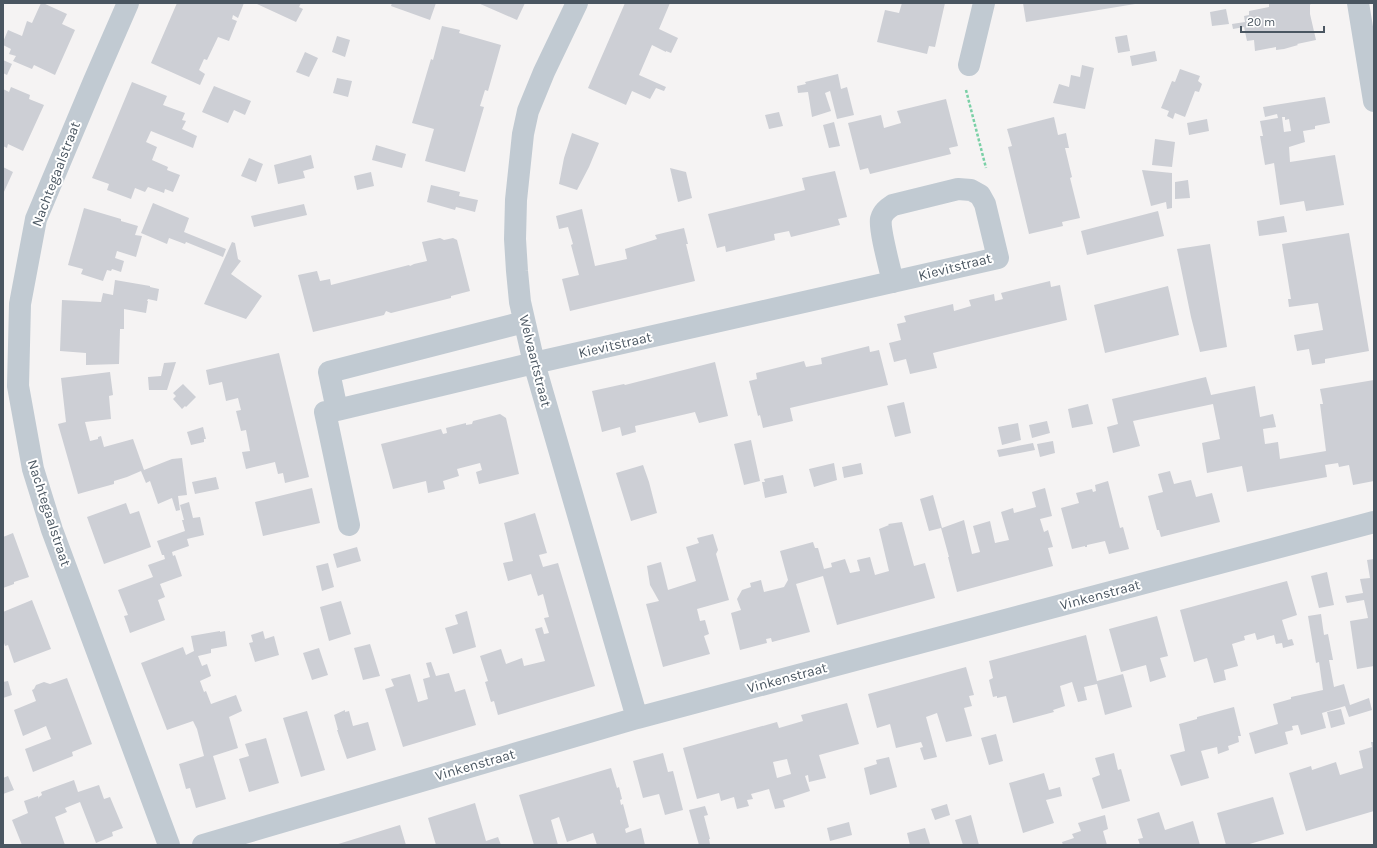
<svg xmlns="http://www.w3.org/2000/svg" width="1377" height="848" font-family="Karla,sans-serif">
	<rect width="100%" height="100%" fill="#f5f3f3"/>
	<path fill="#cdcfd5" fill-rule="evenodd" d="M 41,3 L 43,3 L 67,14 L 62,24 L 75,30 L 55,75 L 34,65 L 32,69 L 13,61 L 16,56 L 9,54 L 11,49 L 3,45 L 3,42 L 8,30 L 22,36 L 27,21 L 32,23 Z
		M 177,3 L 244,3 L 238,18 L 233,15 L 232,19 L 237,21 L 229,41 L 218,37 L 207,60 L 204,59 L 199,70 L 205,74 L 200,85 L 151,63 Z
		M 258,3 L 301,3 L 299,7 L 303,9 L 296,22 L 257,4 Z
		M 392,3 L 436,3 L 430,20 L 391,6 Z
		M 478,3 L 525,3 L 517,20 Z
		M 625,3 L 670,3 L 659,29 L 678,38 L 671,53 L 666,51 L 666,52 L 652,45 L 639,75 L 666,87 L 664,91 L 656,88 L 650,99 L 632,91 L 626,105 L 588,88 Z
		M 902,3 L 945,3 L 935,47 L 929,46 L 927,54 L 877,42 L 885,10 L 899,13 Z
		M 1023,3 L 1135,3 L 1135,4 L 1026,22 Z
		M 1269,3 L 1311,3 L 1310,5 L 1310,14 L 1316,40 L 1297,44 L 1298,45 L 1284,49 L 1276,50 L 1276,47 L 1255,51 L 1254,40 L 1247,41 L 1244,27 L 1233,29 L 1232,24 L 1245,22 L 1244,16 L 1249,15 L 1249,11 L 1269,7 Z
		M 1226,9 L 1229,24 L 1212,26 L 1210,12 Z
		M 442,26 L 460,30 L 459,33 L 501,45 L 488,91 L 485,90 L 480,106 L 484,107 L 465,172 L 425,161 L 434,129 L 412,123 L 431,59 L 433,60 Z
		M 1127,35 L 1130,51 L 1118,53 L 1115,37 Z
		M 337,36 L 350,40 L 345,57 L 332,52 Z
		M 1155,51 L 1157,61 L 1132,66 L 1130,56 Z
		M 305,52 L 318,58 L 309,77 L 296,72 Z
		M 3,60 L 12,64 L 7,75 L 3,73 Z
		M 1082,65 L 1094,68 L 1085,109 L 1053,103 L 1059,84 L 1069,87 L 1071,75 L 1080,77 Z
		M 1180,69 L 1200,76 L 1198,81 L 1202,84 L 1199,92 L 1195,91 L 1185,117 L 1175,113 L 1173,119 L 1167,116 L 1169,111 L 1161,108 L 1172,81 L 1175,82 Z
		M 838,74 L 841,89 L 847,87 L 854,115 L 837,119 L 830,91 L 825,93 L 831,111 L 812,117 L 808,92 L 798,93 L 797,86 L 806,84 L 805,82 Z
		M 337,78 L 352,81 L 348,97 L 333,93 Z
		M 132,82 L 167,96 L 163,105 L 185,113 L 182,120 L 186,121 L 182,129 L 197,136 L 193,148 L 151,131 L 146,142 L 157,147 L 152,160 L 168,167 L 167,170 L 180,175 L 173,192 L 165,189 L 164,193 L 148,187 L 145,192 L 135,188 L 131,199 L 107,190 L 109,184 L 92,178 Z
		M 214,86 L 251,101 L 245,115 L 234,110 L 228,123 L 202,112 Z
		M 11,87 L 30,95 L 29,99 L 44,105 L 23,151 L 8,144 L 7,148 L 3,146 L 3,89 L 9,92 Z
		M 1325,97 L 1330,123 L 1315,126 L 1315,129 L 1303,131 L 1305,142 L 1289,147 L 1290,162 L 1335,155 L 1344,205 L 1306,211 L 1304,201 L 1280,205 L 1274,163 L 1265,165 L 1260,136 L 1263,136 L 1260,121 L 1278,118 L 1277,114 L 1265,117 L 1263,107 ZM 1282,117 L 1285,117 L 1285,120 L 1289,119 L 1291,131 L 1284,132 Z
		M 946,99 L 958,146 L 949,148 L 951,154 L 870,174 L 868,168 L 860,170 L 848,123 L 881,115 L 884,128 L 901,123 L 897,111 Z
		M 779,112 L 783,126 L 769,129 L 765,115 Z
		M 1054,117 L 1058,135 L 1066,133 L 1069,148 L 1065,148 L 1072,177 L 1070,178 L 1080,218 L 1062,222 L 1063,226 L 1029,234 L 1008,147 L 1012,146 L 1007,129 Z
		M 1207,119 L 1209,131 L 1189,135 L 1187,123 Z
		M 834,122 L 840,146 L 829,148 L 823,125 Z
		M 572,133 L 599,143 L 589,167 L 577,190 L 559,184 L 564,158 Z
		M 1155,139 L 1175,142 L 1172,167 L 1152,165 Z
		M 376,145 L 406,154 L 402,168 L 372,160 Z
		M 311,155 L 314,168 L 303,171 L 305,178 L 278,184 L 274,165 Z
		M 249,158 L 263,164 L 256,182 L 241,176 Z
		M 3,167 L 13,172 L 3,194 Z
		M 670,168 L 686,172 L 692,198 L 678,202 Z
		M 1142,170 L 1172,173 L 1172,208 L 1167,209 L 1166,202 L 1151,206 Z
		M 835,171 L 847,217 L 838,219 L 840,225 L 791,237 L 789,231 L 774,234 L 775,240 L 726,252 L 725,246 L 717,248 L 708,214 L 805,190 L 802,178 Z
		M 371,172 L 374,186 L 357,190 L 354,176 Z
		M 1188,180 L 1190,198 L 1175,199 L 1175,182 Z
		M 431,185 L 460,192 L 459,196 L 478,200 L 475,212 L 456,207 L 455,210 L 427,202 Z
		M 153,203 L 189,218 L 184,232 L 226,249 L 223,257 L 186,242 L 185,244 L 169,238 L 167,244 L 141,233 Z
		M 304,204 L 307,215 L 254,227 L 251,216 Z
		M 84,208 L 121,219 L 121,221 L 138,226 L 135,235 L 142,236 L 136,257 L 117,251 L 115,258 L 124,261 L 121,272 L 112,269 L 111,271 L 107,270 L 103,281 L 81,274 L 83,269 L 68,265 Z
		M 582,209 L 595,266 L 627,259 L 625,249 L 657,239 L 655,235 L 684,228 L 688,244 L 686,244 L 695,281 L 570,311 L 562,279 L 579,275 L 571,245 L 573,244 L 568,227 L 559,229 L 556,216 Z
		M 1158,211 L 1164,236 L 1087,255 L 1081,231 Z
		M 1284,216 L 1287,232 L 1259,236 L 1257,221 Z
		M 1349,233 L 1369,351 L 1325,359 L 1325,363 L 1312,365 L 1309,349 L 1297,351 L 1294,335 L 1323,330 L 1318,303 L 1289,307 L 1288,299 L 1291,299 L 1282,244 Z
		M 440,238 L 444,240 L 453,238 L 457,240 L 470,291 L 451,296 L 451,298 L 391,313 L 386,311 L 384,315 L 313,332 L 298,275 L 317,271 L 320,281 L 330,279 L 331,285 L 409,265 L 410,266 L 414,264 L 427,261 L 422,242 Z
		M 232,242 L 235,243 L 238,259 L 241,261 L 231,274 L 262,296 L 246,319 L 204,304 Z
		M 1210,244 L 1227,347 L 1200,352 L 1191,317 L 1177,249 Z
		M 115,280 L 150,286 L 150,287 L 159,289 L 157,301 L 148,299 L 147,301 L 148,301 L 146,313 L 124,309 L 124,329 L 120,329 L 119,364 L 86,365 L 86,353 L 60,351 L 62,300 L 101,302 L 103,293 L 113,295 Z
		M 1050,281 L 1051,287 L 1060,285 L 1067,320 L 933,353 L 937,368 L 910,374 L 906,359 L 894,362 L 889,343 L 901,340 L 897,324 L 906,322 L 904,316 L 953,304 L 954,311 L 971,306 L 969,300 L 994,294 L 995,301 L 1003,299 L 1001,293 Z
		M 1168,286 L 1179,335 L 1105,353 L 1094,305 Z
		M 869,346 L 870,352 L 879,350 L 888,385 L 790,408 L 793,421 L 763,428 L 760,415 L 758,416 L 749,381 L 757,379 L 756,373 L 804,361 L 806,367 L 822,364 L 821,358 Z
		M 279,353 L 309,477 L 285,483 L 283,473 L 278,474 L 275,462 L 246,469 L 242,452 L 250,451 L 246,430 L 241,431 L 236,411 L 241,410 L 238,398 L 226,401 L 222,382 L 209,385 L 206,370 Z
		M 176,362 L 167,390 L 149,390 L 148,377 L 161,376 L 164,363 Z
		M 715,362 L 728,416 L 699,423 L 695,412 L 635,426 L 636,432 L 622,436 L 620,427 L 602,432 L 592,391 L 624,384 L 625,385 Z
		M 110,372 L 113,395 L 109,396 L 111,419 L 85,422 L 90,441 L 98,439 L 98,437 L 101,436 L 104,447 L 133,439 L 144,470 L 172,459 L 182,458 L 187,495 L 178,496 L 180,510 L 176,511 L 172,498 L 158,504 L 150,481 L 146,483 L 141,471 L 127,477 L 114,481 L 114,484 L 78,494 L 58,424 L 66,422 L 61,378 Z
		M 1206,377 L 1211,395 L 1255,386 L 1260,417 L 1273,414 L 1276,427 L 1263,429 L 1265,444 L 1278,442 L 1280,459 L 1326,451 L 1320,404 L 1323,404 L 1320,389 L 1374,380 L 1374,481 L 1353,485 L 1349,465 L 1339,467 L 1338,463 L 1325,465 L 1327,477 L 1247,492 L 1242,466 L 1207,473 L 1202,443 L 1220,439 L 1213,404 L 1133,421 L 1140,446 L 1113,453 L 1107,427 L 1118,424 L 1112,399 Z
		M 183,384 L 196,397 L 186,407 L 185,406 L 182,409 L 173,399 L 176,396 L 173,393 Z
		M 904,402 L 911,433 L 895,437 L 887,406 Z
		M 1088,404 L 1093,424 L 1072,428 L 1068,409 Z
		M 500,414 L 506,418 L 519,474 L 479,484 L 476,472 L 482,470 L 480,463 L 457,469 L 459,476 L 443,481 L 445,489 L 428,493 L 426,481 L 393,489 L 381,444 L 441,429 L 443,434 L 447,433 L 446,428 L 466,423 L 466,425 L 472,424 L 473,421 Z
		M 1047,421 L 1050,433 L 1032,438 L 1029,425 Z
		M 1018,423 L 1021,440 L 1002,445 L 998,427 Z
		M 203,427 L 206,439 L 204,439 L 204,442 L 191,445 L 187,432 Z
		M 751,440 L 760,481 L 744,485 L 734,444 Z
		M 1053,441 L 1055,453 L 1040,457 L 1037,444 Z
		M 1033,443 L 1035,450 L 999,457 L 997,450 Z
		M 834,463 L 837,480 L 814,487 L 809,469 Z
		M 861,463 L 863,474 L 844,478 L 842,467 Z
		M 643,465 L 649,482 L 657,513 L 631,521 L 616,473 Z
		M 1170,471 L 1174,484 L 1191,480 L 1196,497 L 1212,493 L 1220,522 L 1161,537 L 1159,530 L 1157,530 L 1148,496 L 1163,492 L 1158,474 Z
		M 783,475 L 787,493 L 765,498 L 762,482 L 765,482 L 764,479 Z
		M 216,477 L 219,489 L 195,494 L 192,482 Z
		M 1108,481 L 1120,528 L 1123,527 L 1129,549 L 1109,554 L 1105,541 L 1087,545 L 1087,547 L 1085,547 L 1085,546 L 1072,549 L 1061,508 L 1079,503 L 1076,493 L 1092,489 L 1093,492 L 1096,491 L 1095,485 Z
		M 312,488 L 320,523 L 263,536 L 255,502 Z
		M 1045,488 L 1052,516 L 1040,519 L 1044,532 L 1048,530 L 1053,547 L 1048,548 L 1053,566 L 957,592 L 948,557 L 949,557 L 941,528 L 929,531 L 920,499 L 933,495 L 942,528 L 964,520 L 972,554 L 980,552 L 973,526 L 990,521 L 995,543 L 1009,540 L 1001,512 L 1013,508 L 1014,513 L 1036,507 L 1032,492 Z
		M 189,502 L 193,518 L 200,517 L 204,535 L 187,539 L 189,546 L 172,552 L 173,556 L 175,555 L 182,576 L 160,584 L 165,597 L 158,600 L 165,620 L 130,633 L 124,616 L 128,615 L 118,590 L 153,577 L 148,565 L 165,559 L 164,555 L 162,555 L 157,541 L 185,531 L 182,520 L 184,520 L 180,505 Z
		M 126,503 L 130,514 L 139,511 L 151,547 L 104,564 L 87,517 Z
		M 535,513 L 547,553 L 539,555 L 543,567 L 558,563 L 595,686 L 498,715 L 494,701 L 491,702 L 485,682 L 488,681 L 480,656 L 501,649 L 506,664 L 522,658 L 524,666 L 545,661 L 535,629 L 542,627 L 544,634 L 549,633 L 544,618 L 549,617 L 543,594 L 538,596 L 531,574 L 508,581 L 503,563 L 513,561 L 504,523 Z
		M 902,522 L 914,566 L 925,563 L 935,598 L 837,625 L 823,576 L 796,584 L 810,632 L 772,642 L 771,638 L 766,639 L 767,643 L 740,650 L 731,613 L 741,610 L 737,599 L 742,590 L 751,587 L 750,583 L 761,580 L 764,592 L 784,587 L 788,580 L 780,551 L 813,542 L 815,548 L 818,548 L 824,569 L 832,567 L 831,563 L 845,559 L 850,573 L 860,571 L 857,560 L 870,557 L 875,575 L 889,571 L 879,529 L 889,525 L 888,524 Z
		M 13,533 L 29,577 L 14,582 L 14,584 L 3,588 L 3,537 Z
		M 713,534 L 718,550 L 716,554 L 729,600 L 697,609 L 700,621 L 705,620 L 709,634 L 704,636 L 710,654 L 663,667 L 646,604 L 659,601 L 650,585 L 647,566 L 661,562 L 668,590 L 696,581 L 686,547 L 699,543 L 697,538 Z
		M 357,547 L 361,561 L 337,568 L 333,554 Z
		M 1374,559 L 1374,666 L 1357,669 L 1350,621 L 1368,618 L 1364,600 L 1347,603 L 1345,596 L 1363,593 L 1360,579 L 1370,578 L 1367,560 Z
		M 328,563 L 334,587 L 322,591 L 316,566 Z
		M 1327,572 L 1334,605 L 1319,608 L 1311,576 Z
		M 1287,581 L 1297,615 L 1282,620 L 1288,640 L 1292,639 L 1294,645 L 1283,648 L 1282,643 L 1276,644 L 1274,635 L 1257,640 L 1255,633 L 1244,636 L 1245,640 L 1232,644 L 1238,666 L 1224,670 L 1226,680 L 1214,683 L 1207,658 L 1194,662 L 1180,610 Z
		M 32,600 L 51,649 L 14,663 L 8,645 L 5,646 L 3,640 L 3,612 Z
		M 341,601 L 351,634 L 329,641 L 320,607 Z
		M 467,611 L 476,647 L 453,654 L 445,628 L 458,624 L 455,615 Z
		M 1321,614 L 1324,635 L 1328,634 L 1333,660 L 1329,660 L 1334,687 L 1344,684 L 1350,705 L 1369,698 L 1372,710 L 1349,717 L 1345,706 L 1322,713 L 1326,728 L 1301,735 L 1298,725 L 1292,726 L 1293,730 L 1285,732 L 1288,744 L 1255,754 L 1249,733 L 1278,724 L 1273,704 L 1291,699 L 1291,697 L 1323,690 L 1319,662 L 1316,663 L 1308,616 Z
		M 1157,616 L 1168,656 L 1160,658 L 1166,677 L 1150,682 L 1146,665 L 1121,672 L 1109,629 Z
		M 220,631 L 220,632 L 225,631 L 227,646 L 211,649 L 211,653 L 198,656 L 202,666 L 207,664 L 211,676 L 200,681 L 204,692 L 206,691 L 211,704 L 236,695 L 242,711 L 229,717 L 238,748 L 213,756 L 226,799 L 196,808 L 190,788 L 186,789 L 179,764 L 204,756 L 197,729 L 193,721 L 167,730 L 141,663 L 183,647 L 186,655 L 194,651 L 191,636 Z
		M 263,631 L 265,639 L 274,636 L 279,655 L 255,662 L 249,643 L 253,642 L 251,635 Z
		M 1086,635 L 1097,681 L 1123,674 L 1132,707 L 1105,715 L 1097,684 L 1084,687 L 1087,700 L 1078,702 L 1072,682 L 1060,686 L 1065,706 L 1053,710 L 1054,712 L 1013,723 L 1006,696 L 997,698 L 997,696 L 993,697 L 989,680 L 993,678 L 989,661 Z
		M 370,644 L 380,676 L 363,680 L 354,648 Z
		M 319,648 L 328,675 L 312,680 L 303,653 Z
		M 431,662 L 436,676 L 449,673 L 455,692 L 465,689 L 476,725 L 403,747 L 385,689 L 394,686 L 391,679 L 410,674 L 418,702 L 428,699 L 423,679 L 430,677 L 426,663 Z
		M 966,667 L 974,695 L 969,696 L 972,706 L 964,708 L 972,736 L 946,742 L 937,713 L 926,717 L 937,757 L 924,760 L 920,748 L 923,747 L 921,742 L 896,748 L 890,724 L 877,728 L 868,694 Z
		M 67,678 L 92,744 L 72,752 L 73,756 L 33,772 L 25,749 L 51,739 L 46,726 L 23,736 L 14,710 L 36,701 L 32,690 L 34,689 L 36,685 L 44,682 L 50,684 Z
		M 8,681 L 12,695 L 3,698 L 3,682 Z
		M 847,703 L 859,744 L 819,755 L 826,778 L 809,782 L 808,775 L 805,776 L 810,791 L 783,800 L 785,807 L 775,809 L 769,789 L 751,794 L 753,799 L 747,800 L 749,806 L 737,809 L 734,797 L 721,801 L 719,793 L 697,799 L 683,748 L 777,722 L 779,728 L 803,721 L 801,715 ZM 787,759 L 791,774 L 777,778 L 773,762 Z
		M 1234,707 L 1241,736 L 1238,736 L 1239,742 L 1228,746 L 1229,750 L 1218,754 L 1217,747 L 1201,751 L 1209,778 L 1181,786 L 1170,755 L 1185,751 L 1179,724 L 1197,719 L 1197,717 Z
		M 1341,709 L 1345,724 L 1331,728 L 1327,712 Z
		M 345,710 L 345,712 L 349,711 L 353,726 L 368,722 L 376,750 L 347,759 L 337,730 L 338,730 L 334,715 Z
		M 307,711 L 325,770 L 301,777 L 283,718 Z
		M 996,734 L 1003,761 L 989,765 L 981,738 Z
		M 266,738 L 279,783 L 249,792 L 239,759 L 249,756 L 245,744 Z
		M 1371,742 L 1374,742 L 1374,811 L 1306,831 L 1289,773 L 1311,766 L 1312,770 L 1336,762 L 1340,775 L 1363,768 L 1359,751 L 1372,747 Z
		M 663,753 L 668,772 L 673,771 L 683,810 L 665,815 L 659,794 L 643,798 L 633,761 Z
		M 1114,753 L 1118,770 L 1121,769 L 1130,801 L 1102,809 L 1092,778 L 1100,775 L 1095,758 Z
		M 889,757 L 897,787 L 870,795 L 864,768 L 877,764 L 876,760 Z
		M 611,768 L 617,788 L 619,787 L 622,799 L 620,800 L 621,805 L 623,804 L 629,827 L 625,829 L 626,833 L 641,828 L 645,845 L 630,845 L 630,844 L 626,845 L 611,845 L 610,844 L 597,845 L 593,833 L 567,842 L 559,817 L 551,820 L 558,845 L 534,845 L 519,795 Z
		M 1044,773 L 1049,790 L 1060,787 L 1062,796 L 1046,800 L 1054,823 L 1023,833 L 1009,783 Z
		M 8,776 L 14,790 L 3,794 L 3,778 Z
		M 74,780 L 78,792 L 99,785 L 104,799 L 110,797 L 123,828 L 112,832 L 113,836 L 96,843 L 80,802 L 65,808 L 67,812 L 55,817 L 65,845 L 22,845 L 12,820 L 28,813 L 24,801 L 38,796 L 39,799 L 39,797 L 42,795 L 41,792 Z
		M 1273,797 L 1284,834 L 1246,845 L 1226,845 L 1217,813 Z
		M 475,803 L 486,841 L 498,837 L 501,845 L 436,845 L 428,818 Z
		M 947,804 L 950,815 L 935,820 L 931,809 Z
		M 705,806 L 708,815 L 704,816 L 710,839 L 709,839 L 710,844 L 699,845 L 689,810 Z
		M 1159,812 L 1165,830 L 1193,821 L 1200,845 L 1140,845 L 1138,839 L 1143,838 L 1137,819 Z
		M 971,815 L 979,845 L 963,845 L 955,820 Z
		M 1105,815 L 1108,829 L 1103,831 L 1107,845 L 1063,845 L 1062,842 L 1074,838 L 1072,834 L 1081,831 L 1078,823 Z
		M 849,822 L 852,835 L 830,841 L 827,828 Z
		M 400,825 L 406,845 L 335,845 Z
		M 925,828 L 930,844 L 925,845 L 910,845 L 907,833 Z"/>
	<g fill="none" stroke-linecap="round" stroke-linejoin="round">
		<path stroke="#7ad0a6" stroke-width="2.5" stroke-dasharray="3 2" stroke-linecap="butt" d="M 966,90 L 986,168"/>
		<path stroke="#c1cad2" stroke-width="22" d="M 128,3 L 94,81 L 36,219 L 20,304 L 18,386 L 33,469 L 52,530 L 169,845
			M 577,3 L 544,72 L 528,111 L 523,134 L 516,200 L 515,239 L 517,271 L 520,302 L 534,363 L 637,718
			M 1358,3 L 1374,101
			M 969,65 L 984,3
			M 524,322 L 329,372 L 337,410 L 534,363 L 998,258 L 985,204 L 980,195 L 971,190 L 958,189 L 893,205 C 887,209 883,212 881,219 C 879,229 890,269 893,282
			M 337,410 L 325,412 L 349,525
			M 203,845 L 637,718 L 1374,522"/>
	</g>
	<g text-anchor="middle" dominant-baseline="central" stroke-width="4" stroke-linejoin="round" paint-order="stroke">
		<g font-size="14" fill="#4a5661" stroke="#fff">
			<text transform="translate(56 174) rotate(-69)">Nachtegaalstraat</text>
			<text transform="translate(955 267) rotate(-14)">Kievitstraat</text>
			<text transform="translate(615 345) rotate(-13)">Kievitstraat</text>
			<text transform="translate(535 361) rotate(76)">Welvaartstraat</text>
			<text transform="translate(49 513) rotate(72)">Nachtegaalstraat</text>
			<text transform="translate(1100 595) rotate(-15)">Vinkenstraat</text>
			<text transform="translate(787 678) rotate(-15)">Vinkenstraat</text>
			<text transform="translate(475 765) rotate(-16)">Vinkenstraat</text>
		</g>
	</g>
	<rect width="1377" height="848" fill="none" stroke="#4a5661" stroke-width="8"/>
	<path d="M1241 26v6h83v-6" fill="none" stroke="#4a5661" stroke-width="2"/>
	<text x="1247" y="26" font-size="12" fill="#4a5661" stroke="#ffffff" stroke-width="3" paint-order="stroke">20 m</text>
</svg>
